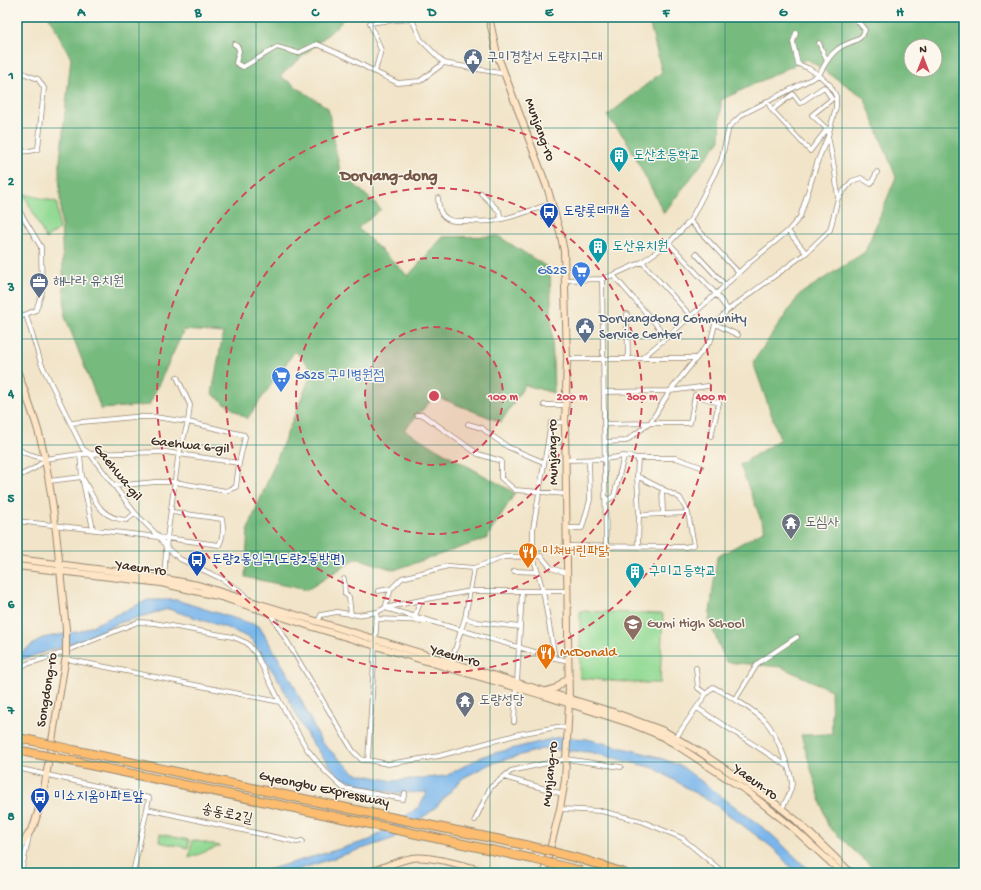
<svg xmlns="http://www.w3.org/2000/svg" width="981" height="890" font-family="'Gochi Hand','Poor Story',sans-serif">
	<rect width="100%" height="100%" fill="#fbf7ec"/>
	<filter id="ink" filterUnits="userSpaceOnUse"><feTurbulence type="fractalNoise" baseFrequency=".025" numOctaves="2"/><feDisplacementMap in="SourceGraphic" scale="8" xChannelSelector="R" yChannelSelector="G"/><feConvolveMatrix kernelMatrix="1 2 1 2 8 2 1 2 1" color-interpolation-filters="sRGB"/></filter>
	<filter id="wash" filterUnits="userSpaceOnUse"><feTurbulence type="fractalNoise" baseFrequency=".012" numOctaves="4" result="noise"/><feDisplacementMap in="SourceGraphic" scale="16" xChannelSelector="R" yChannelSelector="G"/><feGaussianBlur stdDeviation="0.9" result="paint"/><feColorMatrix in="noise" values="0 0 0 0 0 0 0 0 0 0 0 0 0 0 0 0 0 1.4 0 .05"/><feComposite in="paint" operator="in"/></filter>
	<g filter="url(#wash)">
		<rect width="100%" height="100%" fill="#f1e4c8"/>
		<path fill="#93da94" stroke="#678259" d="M 24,194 L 57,202 L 59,229 L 46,239 Z
			M 580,611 L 663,614 L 660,683 L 637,683 L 580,678 Z
			M 160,834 L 189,840 L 188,848 L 159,842 Z
			M 192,840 L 220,846 L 189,858 Z"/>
		<path fill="#76ba7e" stroke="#58724e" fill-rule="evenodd" d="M 49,17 L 342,17 L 341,23 L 280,76 L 328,108 L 340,171 L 381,209 L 358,228 L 408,276 L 443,237 L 498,236 L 550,269 L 554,393 L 525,385 L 501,422 L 435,396 L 404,430 L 515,493 L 486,539 L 394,570 L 357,558 L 307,590 L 245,577 L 248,529 L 313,370 L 295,351 L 247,419 L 212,394 L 223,333 L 184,330 L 149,405 L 101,409 L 65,316 L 59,170 L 71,58 Z
			M 648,17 L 964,17 L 964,873 L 878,873 L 828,826 L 801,735 L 832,734 L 831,690 L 781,667 L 726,662 L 709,621 L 717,557 L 765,530 L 740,465 L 780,439 L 753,362 L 800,294 L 865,252 L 896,177 L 864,97 L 807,59 L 721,100 L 720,140 L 664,213 L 627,141 L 607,116 L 662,72 ZM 911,46 L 935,46 L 935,70 L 911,70 Z"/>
		<path fill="#79b6ec" stroke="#5a7085" d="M 148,600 L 176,600 L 259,626 L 291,679 L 321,742 L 355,773 L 393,781 L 446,776 L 483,756 L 559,737 L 587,739 L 655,756 L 681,766 L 770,833 L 812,873 L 796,873 L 773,848 L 717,806 L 654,768 L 589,752 L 542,749 L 490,764 L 463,778 L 433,810 L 392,839 L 288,873 L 257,873 L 370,840 L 420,806 L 427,792 L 396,793 L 367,787 L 338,776 L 309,739 L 280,682 L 251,639 L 230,629 L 168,609 L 119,623 L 83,640 L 17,661 L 17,656 L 42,638 L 81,631 Z"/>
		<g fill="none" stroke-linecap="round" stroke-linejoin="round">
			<path stroke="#79b6ec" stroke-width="1.5" d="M 705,785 L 718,794"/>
		</g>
	</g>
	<g filter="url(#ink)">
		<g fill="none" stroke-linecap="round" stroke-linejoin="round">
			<g stroke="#968773" stroke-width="5.5">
				<path id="street" d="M 384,17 L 384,21 L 412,19
					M 411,17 L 421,40 L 444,63 L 505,74
					M 384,21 L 370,23 L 381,50 L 375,72 L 398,83 L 420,81 L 444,63
					M 796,33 L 793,42 L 798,64 L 808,68 L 819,75
					M 17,35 L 20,17
					M 819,43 L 827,61
					M 234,44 L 238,47 L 239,51 L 236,63 L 243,67 L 277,47 L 298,53 L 317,44 L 349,58 L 375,72
					M 17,69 L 25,74 L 38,79 L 44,88 L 38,149 L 30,151 L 17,152
					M 767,101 L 772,110 L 810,151 L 827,129 L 812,115 L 832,99 L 824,87 L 800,103 L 793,94 L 772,110
					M 481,193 L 499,211 L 501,219
					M 438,198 C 439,206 439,214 446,218 C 450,222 458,221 464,221 C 473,221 483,222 492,221 C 513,218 532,210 552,203
					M 838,198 L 852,181 L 861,178 L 871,184 L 877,172
					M 17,207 L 41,247 L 42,292 L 36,310 L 17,318
					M 690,221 L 738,272
					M 788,231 L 806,253
					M 696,254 L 725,285
					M 642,262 L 690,315
					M 602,279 L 606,546
					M 565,280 L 602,279 L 613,275 L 642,262 L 669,243 L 690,221 L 721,161 L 729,127 L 743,114 L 819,75
					M 728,310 L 716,294 L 748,264 L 788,231 L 800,217 L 818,160 L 828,136 L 836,107 L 836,96 L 830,85 L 819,75 C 824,66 829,55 838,49 C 847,41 861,43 865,30 L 854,17
					M 627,314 L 628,359
					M 26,315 L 41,363 L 83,449 L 90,454 L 135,513 L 159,537 L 166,547 L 180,559 L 222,579 L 239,590 L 248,599
					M 715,324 L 738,335
					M 667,337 L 716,294 L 669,243
					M 642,358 L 696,358
					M 567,359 L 628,359 L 642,358 L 667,337 L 613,275
					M 670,391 L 711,340 L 715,324 L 728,310 L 806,253 L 830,230 L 838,198 L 835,172 L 828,136
					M 670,391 L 708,386
					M 604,392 L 670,391 L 650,423 L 604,424
					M 544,405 L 566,405
					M 417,415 L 423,415 L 478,454 L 501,461 L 501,478 L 515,490 L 566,494
					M 565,422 L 551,423 L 533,529 L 533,556 L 543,591 L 555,658 L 569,661
					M 71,423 L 134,417 L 155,417 L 188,422 L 244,435
					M 468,424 L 482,428 L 489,434 L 508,447 L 543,462
					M 605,442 L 626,441 L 650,423 L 690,423 L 695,395 L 719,403 L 711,436
					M 17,448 L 25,453 L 45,459 L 80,454 L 166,452 L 239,463 L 245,437
					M 80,454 L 82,477 L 93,529
					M 638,458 L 676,458 L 701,467
					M 566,460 L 605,459 L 624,456 L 638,458 L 637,476
					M 17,477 L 35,468 L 45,460
					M 49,481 L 82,477 C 95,499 99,519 127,520 L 135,513
					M 114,486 L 155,482 L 175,482 L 226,491 L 236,487 L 239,463
					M 662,488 L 663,514
					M 606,501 L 614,496 L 624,456
					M 639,515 L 688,513
					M 17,521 L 167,538 L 219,545 C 223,537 224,528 222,519 L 172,512
					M 567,528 L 582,528 L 590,500 L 589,460
					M 567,546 L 685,547 L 694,545 L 688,513 L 680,498 L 637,476 L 639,515 L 638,545
					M 474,568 L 465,618 L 461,630 L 385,608 L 391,589 L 402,578 L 448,566 L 474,568 L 504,557 L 541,556 L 551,568 L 567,573
					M 514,571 L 538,572
					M 164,579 L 167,538 L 178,458 L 188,422 L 190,405 L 177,377
					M 344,579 L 345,594 L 349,597 L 351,615
					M 378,591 L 391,589
					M 421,600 L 471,591 L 567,591
					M 270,613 L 353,751 L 362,760 L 368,760 L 388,764 L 439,756 L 519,734 L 557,727 L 568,728
					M 465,618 L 477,622 L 520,627
					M 377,619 L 426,621
					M 318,622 L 321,615 L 337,612 L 357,615 L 377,612 L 385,608 L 421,600 L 415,616
					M 66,659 L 280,702
					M 451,663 L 461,630 L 555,658
					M 17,667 L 59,654 L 138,622 L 154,623 L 233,637 L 247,643 L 256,654 L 280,702 L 307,749 L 325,771 L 343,788 L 403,799 L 405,793
					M 696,668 L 698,688 L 706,694
					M 517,683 L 522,591
					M 735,700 L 758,663 L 797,637
					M 697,708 L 787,766
					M 514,722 L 516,687
					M 675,739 L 706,694 L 713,687 C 731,697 750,707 765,721 C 774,729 791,770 792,783 C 792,791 785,802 782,809
					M 368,760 L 377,612
					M 17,768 L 149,798 L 147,809
					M 504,777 L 563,794
					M 560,809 L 601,811 L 641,821 L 682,838 L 724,873
					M 475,820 L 490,788 L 511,771 L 566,759 L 621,767
					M 21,873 L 29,836
					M 133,873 L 147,809 L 297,842 L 302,841"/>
			</g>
			<g stroke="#968773" stroke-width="8">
				<path id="secondary" d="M 489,17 L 497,54 L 548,190 L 560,232 L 564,251 L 567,359 L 565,422 L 569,703 L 565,780 L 560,809 L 544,873
					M 17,370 C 27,399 40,429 45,460 C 56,515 60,573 66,629
					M 17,559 L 144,575 L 198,585 L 613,712 L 664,731 L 700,752 L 771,800 L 796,820 L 851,873
					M 17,566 L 161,583 L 221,597 L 316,628 L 449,668 L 542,695 L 632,724 L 659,735 L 673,743 L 748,792 L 792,827 L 842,873
					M 546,691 L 556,688 L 569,677
					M 17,853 L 34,825 L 43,795 L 66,656
					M 367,873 C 382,868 397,861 412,858 C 430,855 471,867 489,873"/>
			</g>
			<g stroke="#968773" stroke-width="10">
				<path id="highway" d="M 17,738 L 34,741
					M 17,750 L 31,753
					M 73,750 L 375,814
					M 71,761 L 370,824
					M 584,860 L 624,873"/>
			</g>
			<use href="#street" stroke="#fff" stroke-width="4"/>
			<use href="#secondary" stroke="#fee5c5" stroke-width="6"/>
			<use href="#highway" stroke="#fcbd6f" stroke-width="8"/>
			<g stroke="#968773" stroke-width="8" stroke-linecap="butt">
				<path id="secondary-bridge" d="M 66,629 L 66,656"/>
			</g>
			<g stroke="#968773" stroke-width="10" stroke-linecap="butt">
				<path id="highway-bridge" d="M 34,741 L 73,750
					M 31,753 L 71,761
					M 375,814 L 530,846 L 584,860
					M 370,824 L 533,859 L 581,871"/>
			</g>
			<use href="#secondary-bridge" stroke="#fee5c5" stroke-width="6"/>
			<use href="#highway-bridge" stroke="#fcbd6f" stroke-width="8"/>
		</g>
	</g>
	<path fill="none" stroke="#0f766e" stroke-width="1" stroke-opacity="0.55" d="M 139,17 L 139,873M 256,17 L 256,873M 373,17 L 373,873M 490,17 L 490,873M 608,17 L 608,873M 725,17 L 725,873M 842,17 L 842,873M 17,128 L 964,128M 17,234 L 964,234M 17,339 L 964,339M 17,445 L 964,445M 17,551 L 964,551M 17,656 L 964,656M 17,762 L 964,762"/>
	<circle cx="434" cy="396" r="69" fill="#d1495b" fill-opacity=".12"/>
	<g fill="none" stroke="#d1495b" stroke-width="2" stroke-dasharray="7 5">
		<circle cx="434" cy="396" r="69"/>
		<circle cx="434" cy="396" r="138"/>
		<circle cx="434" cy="396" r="208"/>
		<circle cx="434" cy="396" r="277"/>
	</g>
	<defs>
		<g id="civic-pin" transform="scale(1)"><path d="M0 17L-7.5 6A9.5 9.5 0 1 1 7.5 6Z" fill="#5c6f8a" stroke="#fbf7ec"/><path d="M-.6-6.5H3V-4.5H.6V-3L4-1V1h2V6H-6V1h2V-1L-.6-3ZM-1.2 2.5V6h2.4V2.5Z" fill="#fff"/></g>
		<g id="building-pin" transform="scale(1)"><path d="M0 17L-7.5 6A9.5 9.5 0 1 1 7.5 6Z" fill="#0f9aa8" stroke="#fbf7ec"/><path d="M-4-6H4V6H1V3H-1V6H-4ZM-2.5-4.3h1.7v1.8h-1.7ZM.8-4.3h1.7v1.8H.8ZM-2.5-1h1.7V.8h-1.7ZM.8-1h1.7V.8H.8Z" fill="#fff"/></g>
		<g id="bus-pin" transform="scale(1)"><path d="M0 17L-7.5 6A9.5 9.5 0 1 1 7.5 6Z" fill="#1a4fb4" stroke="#fbf7ec"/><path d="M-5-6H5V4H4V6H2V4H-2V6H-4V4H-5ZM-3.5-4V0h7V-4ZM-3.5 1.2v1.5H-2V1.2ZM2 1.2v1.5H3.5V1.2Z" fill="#fff"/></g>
		<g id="supermarket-pin" transform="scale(1)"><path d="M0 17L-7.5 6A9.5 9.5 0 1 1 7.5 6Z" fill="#3f7fe0" stroke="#fbf7ec"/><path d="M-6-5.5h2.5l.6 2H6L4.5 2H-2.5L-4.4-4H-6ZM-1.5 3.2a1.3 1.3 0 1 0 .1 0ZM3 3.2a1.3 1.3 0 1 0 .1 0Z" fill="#fff"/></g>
		<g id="office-pin" transform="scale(1)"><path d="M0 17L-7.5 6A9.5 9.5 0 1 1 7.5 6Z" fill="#5c6f8a" stroke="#fbf7ec"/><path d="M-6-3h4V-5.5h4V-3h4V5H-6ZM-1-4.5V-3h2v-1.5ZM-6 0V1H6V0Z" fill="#fff"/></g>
		<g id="temple-pin" transform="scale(1)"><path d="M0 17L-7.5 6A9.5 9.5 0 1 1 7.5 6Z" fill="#6b7280" stroke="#fbf7ec"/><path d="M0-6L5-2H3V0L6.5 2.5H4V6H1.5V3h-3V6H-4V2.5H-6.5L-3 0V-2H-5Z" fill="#fff"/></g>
		<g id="restaurant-pin" transform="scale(1)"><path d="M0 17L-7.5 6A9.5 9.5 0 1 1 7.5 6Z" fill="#e8710a" stroke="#fbf7ec"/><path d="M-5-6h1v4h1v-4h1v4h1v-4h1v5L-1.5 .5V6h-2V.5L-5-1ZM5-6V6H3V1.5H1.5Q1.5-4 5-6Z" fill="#fff"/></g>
		<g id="school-pin" transform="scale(1)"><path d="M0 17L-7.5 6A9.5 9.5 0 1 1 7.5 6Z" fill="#8d6e63" stroke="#fbf7ec"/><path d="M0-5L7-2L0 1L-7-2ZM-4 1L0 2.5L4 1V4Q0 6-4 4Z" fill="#fff"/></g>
	</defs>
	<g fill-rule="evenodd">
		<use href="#civic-pin" x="473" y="58"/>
		<use href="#building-pin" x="619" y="156"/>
		<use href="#bus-pin" x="549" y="212"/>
		<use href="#building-pin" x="598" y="247"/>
		<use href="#supermarket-pin" x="581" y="271"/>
		<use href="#office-pin" x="39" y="282"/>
		<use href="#civic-pin" x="585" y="327"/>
		<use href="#supermarket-pin" x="281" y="376"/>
		<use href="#temple-pin" x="791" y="523"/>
		<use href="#restaurant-pin" x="528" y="552"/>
		<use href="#bus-pin" x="197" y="560"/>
		<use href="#building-pin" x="635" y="572"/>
		<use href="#school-pin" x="633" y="624"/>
		<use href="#restaurant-pin" x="546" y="653"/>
		<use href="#temple-pin" x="465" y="701"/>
		<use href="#bus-pin" x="40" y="797"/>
	</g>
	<g text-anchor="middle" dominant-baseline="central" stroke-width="3" stroke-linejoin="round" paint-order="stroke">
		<g font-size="14" fill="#4e5e75" stroke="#fbf7ec" text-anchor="start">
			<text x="487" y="58">구미경찰서 도량지구대</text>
			<text x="53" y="282">해나라 유치원</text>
			<text x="599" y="319">Doryangdong Community<tspan x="599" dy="16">Service Center</tspan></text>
		</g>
		<g font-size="14" fill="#3b2a1e" stroke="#fbf7ec">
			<text transform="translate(539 130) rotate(70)">Munjang-ro</text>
			<text transform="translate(190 446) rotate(6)">Gaehwa 6-gil</text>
			<text transform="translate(554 452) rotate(-91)">Munjang-ro</text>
			<text transform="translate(117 473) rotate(51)">Gaehwa-gil</text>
			<text transform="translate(141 569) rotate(8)">Yaeun-ro</text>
			<text transform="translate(455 657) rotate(16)">Yaeun-ro</text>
			<text transform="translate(48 690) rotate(-81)">Songdong-ro</text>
			<text transform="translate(551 774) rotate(-84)">Munjang-ro</text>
			<text transform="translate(755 783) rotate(36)">Yaeun-ro</text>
			<text transform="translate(324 790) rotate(12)">Gyeongbu Expressway</text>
			<text transform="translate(227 815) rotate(12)">송동로2길</text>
		</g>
		<g font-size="14" fill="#0d838f" stroke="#fbf7ec" text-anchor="start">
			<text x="633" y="156">도산초등학교</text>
			<text x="612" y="247">도산유치원</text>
			<text x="649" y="572">구미고등학교</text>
		</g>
		<g font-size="14" fill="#164399" stroke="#fbf7ec" text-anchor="start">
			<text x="563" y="212">도량롯데캐슬</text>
			<text x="211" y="560">도량2동입구(도량2동방면)</text>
			<text x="54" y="797">미소지움아파트앞</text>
		</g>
		<g font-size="14" fill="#366cbe" stroke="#fbf7ec" text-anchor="end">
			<text x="567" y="271">GS25</text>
			<text x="295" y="376" text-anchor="start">GS25 구미병원점</text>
		</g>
		<g font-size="14" fill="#5b616d" stroke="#fbf7ec" text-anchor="start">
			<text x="805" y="523">도심사</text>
			<text x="479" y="701">도량성당</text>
		</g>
		<g font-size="14" fill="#c56008" stroke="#fbf7ec" text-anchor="start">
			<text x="542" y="552">미쳐버린파닭</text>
			<text x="560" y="653">McDonald</text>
		</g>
		<g font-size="14" fill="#785e54" stroke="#fbf7ec" text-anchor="start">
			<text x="647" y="624">Gumi High School</text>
		</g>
		<g font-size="16" font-weight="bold" fill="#745546" stroke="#fbf7ec">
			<text x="389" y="177">Doryang-dong</text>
		</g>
	</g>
	<circle cx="434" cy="396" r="6" fill="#d1495b" stroke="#fbf7ec" stroke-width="2"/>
	<g font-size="12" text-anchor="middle" font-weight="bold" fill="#d1495b" stroke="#fbf7ec" stroke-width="3" stroke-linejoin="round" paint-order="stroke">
		<text x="503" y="400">100 m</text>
		<text x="572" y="400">200 m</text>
		<text x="642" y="400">300 m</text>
		<text x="711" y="400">400 m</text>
	</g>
	<rect width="981" height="890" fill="none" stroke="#fbf7ec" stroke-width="44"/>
	<g transform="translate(923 58)"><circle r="19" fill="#fbf7ec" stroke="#aea59a"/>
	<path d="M0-3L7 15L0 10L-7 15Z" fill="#d1495b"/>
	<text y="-6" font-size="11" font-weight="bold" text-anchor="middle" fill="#3b2a1e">N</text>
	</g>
	<rect x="22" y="22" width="937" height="846" fill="none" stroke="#0f766e" stroke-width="1.5"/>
	<g font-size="13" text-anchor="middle" font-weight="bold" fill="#0f766e">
		<text x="81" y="16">A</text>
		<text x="198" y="16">B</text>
		<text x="315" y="16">C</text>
		<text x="432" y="16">D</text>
		<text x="549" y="16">E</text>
		<text x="666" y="16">F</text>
		<text x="783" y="16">G</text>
		<text x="900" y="16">H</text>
		<text x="11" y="79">1</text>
		<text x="11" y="185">2</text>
		<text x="11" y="291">3</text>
		<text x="11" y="397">4</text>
		<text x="11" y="502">5</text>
		<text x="11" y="608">6</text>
		<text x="11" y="714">7</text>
		<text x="11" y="820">8</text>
	</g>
</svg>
